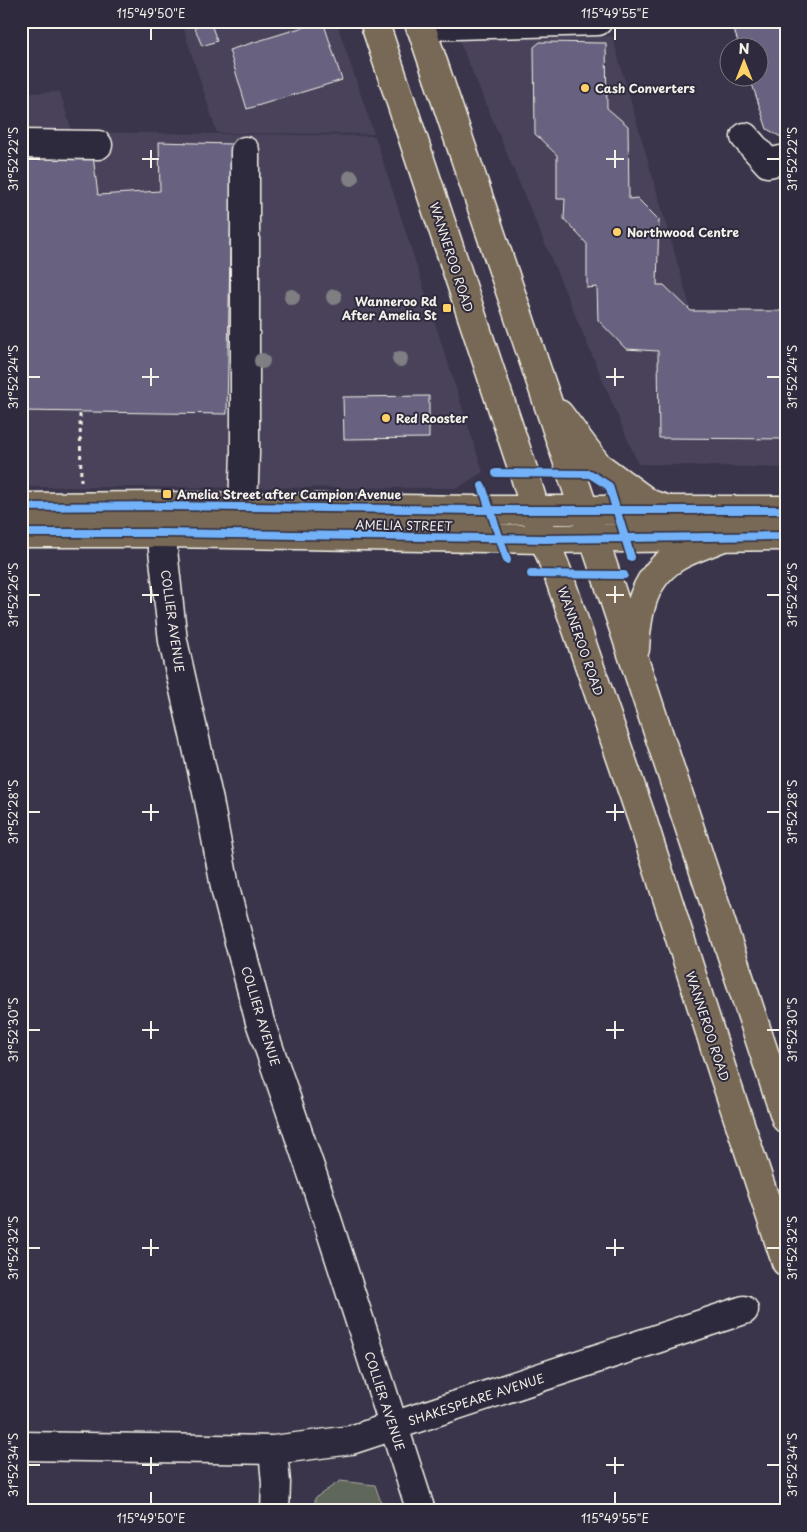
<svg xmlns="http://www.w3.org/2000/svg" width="807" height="1532" font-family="'Playpen Sans',sans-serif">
	<rect width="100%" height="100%" fill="#3a354a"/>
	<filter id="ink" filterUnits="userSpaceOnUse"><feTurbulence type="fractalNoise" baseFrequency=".02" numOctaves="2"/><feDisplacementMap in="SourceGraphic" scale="10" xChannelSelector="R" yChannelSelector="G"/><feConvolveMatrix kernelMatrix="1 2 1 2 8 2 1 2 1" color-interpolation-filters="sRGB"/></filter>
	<g filter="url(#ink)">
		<path fill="#48425a" d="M 181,21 L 336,21 L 374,134 L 217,133 Z
			M 612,36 L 691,310 L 786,311 L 786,468 L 638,464 L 458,38 Z
			M 60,92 L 72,132 L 375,136 L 483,472 L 458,488 L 21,487 L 21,93 Z"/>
		<path fill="#5f665a" stroke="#aaaca1" d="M 340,1481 L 375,1485 L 384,1511 L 315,1511 L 315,1498 Z"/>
		<path fill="#676280" stroke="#f4f1e8" d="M 192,21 L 210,21 L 217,41 L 202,46 Z
			M 323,21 L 342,80 L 247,109 L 229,50 Z
			M 731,21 L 786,21 L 786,140 L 767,129 L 750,78 L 760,78 L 760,48 L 740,48 Z
			M 540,42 L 606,43 L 607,108 L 628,126 L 629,199 L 637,198 L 659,220 L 657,285 L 664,285 L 691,311 L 786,311 L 786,439 L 659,438 L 658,351 L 626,349 L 598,320 L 597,287 L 587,288 L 587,244 L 564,219 L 565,199 L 557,199 L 557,155 L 535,134 L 534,47 Z
			M 159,142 L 232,144 L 227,414 L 21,411 L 21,154 L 93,156 L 98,195 L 160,191 Z
			M 429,396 L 429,438 L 344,439 L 343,397 Z"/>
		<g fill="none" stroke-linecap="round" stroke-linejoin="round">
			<g stroke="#f4f1e8" stroke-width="31">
				<path id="minor" d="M 420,26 L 598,21
					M 745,137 L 768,163 L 786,159
					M 21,144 L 98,145
					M 243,507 L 245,453 L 245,151
					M 163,509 L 163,550 L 173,641 L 209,801 L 226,892 L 260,1022 L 315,1182 L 421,1511
					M 21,1446 L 273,1450 L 351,1440 L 744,1310
					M 273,1450 L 276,1483 L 275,1511"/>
			</g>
			<g stroke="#f4f1e8" stroke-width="31">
				<path id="major" d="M 21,507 L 163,506 L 478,510 L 786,510
					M 21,533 L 162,533 L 544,539 L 786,536"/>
			</g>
			<g stroke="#f4f1e8" stroke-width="31">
				<path id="highway" d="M 374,21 L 524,473 L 544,539 L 558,574 L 643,822 L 723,1073 L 786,1262
					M 419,21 L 606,575 L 786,1119
					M 559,414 L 598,466 L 650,504 L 669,510
					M 635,649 C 637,612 643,574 680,555 C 693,548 709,543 723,537"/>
			</g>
			<path stroke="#f4f1e8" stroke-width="3" stroke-dasharray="4 4" stroke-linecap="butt" d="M 80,414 L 81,481"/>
			<use href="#minor" stroke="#2f2a3d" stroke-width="28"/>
			<use href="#major" stroke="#776954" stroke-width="28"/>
			<use href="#highway" stroke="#776954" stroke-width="28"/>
			<g stroke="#2f2a3d" stroke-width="11">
				<path id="cycleway" d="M 496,473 L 590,474 L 609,486 L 631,557
					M 482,486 L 507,560
					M 21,507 L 163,506 L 478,510 L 786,510
					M 21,533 L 162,533 L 544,539 L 786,536
					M 531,574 L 624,575"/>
			</g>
			<use href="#cycleway" stroke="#73b2f8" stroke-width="8"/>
		</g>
		<g fill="#7f7e82">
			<circle cx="351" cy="178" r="8"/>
			<circle cx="292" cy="297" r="8"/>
			<circle cx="334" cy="297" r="8"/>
			<circle cx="400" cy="359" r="8"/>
			<circle cx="262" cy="361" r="8"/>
		</g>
	</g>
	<path fill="none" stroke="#f4f1e8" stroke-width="2" d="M 151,28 L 151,40M 615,28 L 615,40M 151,150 L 151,168M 615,150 L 615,168M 28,159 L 40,159M 142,159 L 159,159M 606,159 L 624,159M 767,159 L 780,159M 151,368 L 151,386M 615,368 L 615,386M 28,377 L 40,377M 142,377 L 159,377M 606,377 L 624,377M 767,377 L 780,377M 151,586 L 151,603M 615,586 L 615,603M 28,595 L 40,595M 142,595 L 159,595M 606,595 L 624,595M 767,595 L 780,595M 151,804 L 151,821M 615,804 L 615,821M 28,812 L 40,812M 142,812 L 159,812M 606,812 L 624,812M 767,812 L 780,812M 151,1021 L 151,1039M 615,1021 L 615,1039M 28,1030 L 40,1030M 142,1030 L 159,1030M 606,1030 L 624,1030M 767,1030 L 780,1030M 151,1239 L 151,1256M 615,1239 L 615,1256M 28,1248 L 40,1248M 142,1248 L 159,1248M 606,1248 L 624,1248M 767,1248 L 780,1248M 151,1457 L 151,1474M 615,1457 L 615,1474M 28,1465 L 40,1465M 142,1465 L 159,1465M 606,1465 L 624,1465M 767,1465 L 780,1465M 151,1492 L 151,1504M 615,1492 L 615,1504"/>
	<g fill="#ffd166" stroke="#2f2a3d" stroke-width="2">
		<circle cx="585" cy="88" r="5"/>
		<circle cx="617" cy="232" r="5"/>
		<rect x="442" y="303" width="10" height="10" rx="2.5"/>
		<circle cx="386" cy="418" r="5"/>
		<rect x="162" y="489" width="10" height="10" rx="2.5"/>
	</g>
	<g text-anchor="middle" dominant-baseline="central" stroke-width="4" stroke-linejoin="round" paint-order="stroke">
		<g font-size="12" font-weight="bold" fill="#f4f1e8" stroke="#2f2a3d" text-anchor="start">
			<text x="595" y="88">Cash Converters</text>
			<text x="627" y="232">Northwood Centre</text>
			<text x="437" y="301" text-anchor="end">Wanneroo Rd<tspan x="437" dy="14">After Amelia St</tspan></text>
			<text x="396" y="418">Red Rooster</text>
			<text x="177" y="494">Amelia Street after Campion Avenue</text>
		</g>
		<g font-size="12" fill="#f4f1e8" stroke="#2f2a3d">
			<text transform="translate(452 257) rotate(72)">WANNEROO ROAD</text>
			<text transform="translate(404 525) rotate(1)">AMELIA STREET</text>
			<text transform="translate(173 621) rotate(82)">COLLIER AVENUE</text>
			<text transform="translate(581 641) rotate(71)">WANNEROO ROAD</text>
			<text transform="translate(261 1016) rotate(73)">COLLIER AVENUE</text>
			<text transform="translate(708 1026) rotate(72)">WANNEROO ROAD</text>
			<text transform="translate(476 1399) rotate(-18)">SHAKESPEARE AVENUE</text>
			<text transform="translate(385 1401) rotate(72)">COLLIER AVENUE</text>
		</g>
	</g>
	<rect width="807" height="1532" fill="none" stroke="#2f2a3d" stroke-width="55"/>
	<g transform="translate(744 62)"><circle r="24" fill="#2f2a3d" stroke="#7e7a81"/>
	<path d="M0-4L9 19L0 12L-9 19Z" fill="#ffd166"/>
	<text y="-8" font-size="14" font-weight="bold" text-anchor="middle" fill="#f4f1e8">N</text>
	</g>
	<rect x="28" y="28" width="752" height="1476" fill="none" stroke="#f4f1e8" stroke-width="2"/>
	<g font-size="12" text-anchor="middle" fill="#f4f1e8">
		<text x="151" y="18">115°49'50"E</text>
		<text x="615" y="18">115°49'55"E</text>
		<text transform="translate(14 159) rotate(-90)" y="4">31°52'22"S</text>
		<text transform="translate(793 159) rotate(-90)" y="4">31°52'22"S</text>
		<text transform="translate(14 377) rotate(-90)" y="4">31°52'24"S</text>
		<text transform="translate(793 377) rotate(-90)" y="4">31°52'24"S</text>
		<text transform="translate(14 595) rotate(-90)" y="4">31°52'26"S</text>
		<text transform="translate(793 595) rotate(-90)" y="4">31°52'26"S</text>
		<text transform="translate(14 812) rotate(-90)" y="4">31°52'28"S</text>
		<text transform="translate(793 812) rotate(-90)" y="4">31°52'28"S</text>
		<text transform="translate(14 1030) rotate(-90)" y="4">31°52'30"S</text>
		<text transform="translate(793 1030) rotate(-90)" y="4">31°52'30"S</text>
		<text transform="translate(14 1248) rotate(-90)" y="4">31°52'32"S</text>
		<text transform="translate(793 1248) rotate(-90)" y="4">31°52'32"S</text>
		<text transform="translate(14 1465) rotate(-90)" y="4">31°52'34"S</text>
		<text transform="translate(793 1465) rotate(-90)" y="4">31°52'34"S</text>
		<text x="151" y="1523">115°49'50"E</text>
		<text x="615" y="1523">115°49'55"E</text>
	</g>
</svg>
